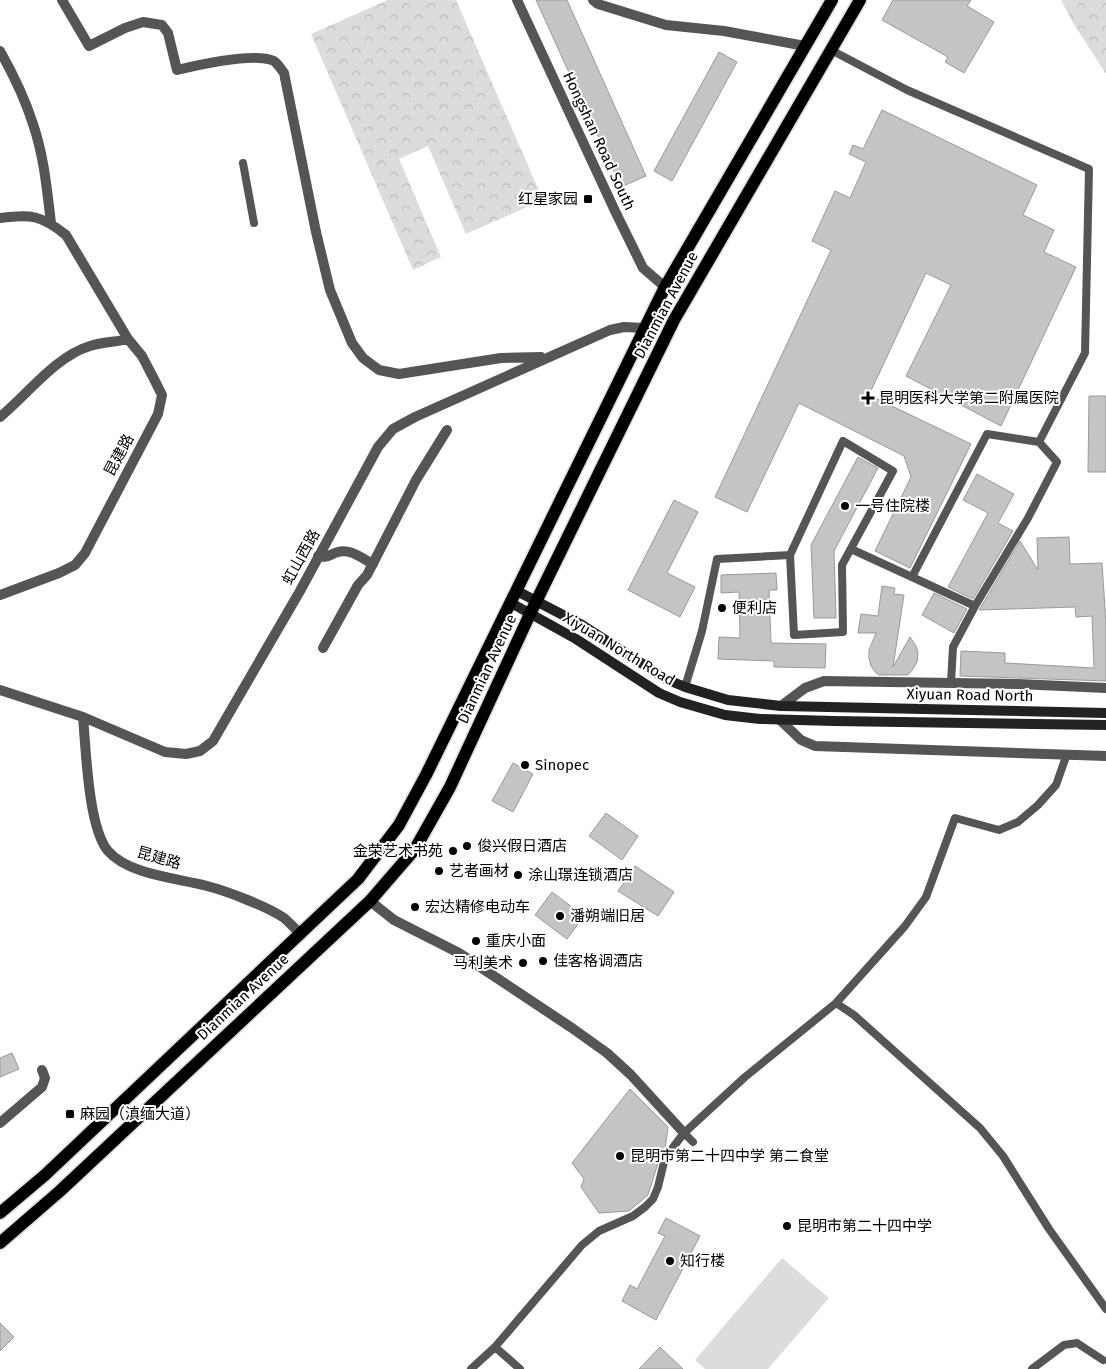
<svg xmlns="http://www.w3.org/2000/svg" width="1106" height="1369" font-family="'Fira Sans','Noto Sans SC',sans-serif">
	<defs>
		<pattern id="park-crowns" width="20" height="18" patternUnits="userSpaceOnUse" patternTransform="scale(1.25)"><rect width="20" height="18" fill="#dcdcdc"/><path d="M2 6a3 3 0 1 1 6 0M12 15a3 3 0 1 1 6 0" fill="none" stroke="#bbb"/></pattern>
	</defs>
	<rect width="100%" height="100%" fill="#fff"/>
	<path fill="#dcdcdc" d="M 782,1258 L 829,1298 L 768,1369 L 705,1369 L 695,1360 Z"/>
	<path fill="url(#park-crowns)" d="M 388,0 L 456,0 L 543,200 L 466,234 L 428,146 L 399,159 L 441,257 L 413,270 L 311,34 Z
		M 1061,0 L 1106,0 L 1106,74 L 1072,21 Z"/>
	<path fill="#c4c4c4" stroke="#999" d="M 536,0 L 567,0 L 646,176 L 621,187 Z
		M 893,0 L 971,0 L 967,6 L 994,22 L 964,73 L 945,62 L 948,57 L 882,20 Z
		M 719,52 L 737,62 L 672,181 L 654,171 Z
		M 882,110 L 1037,185 L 1023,215 L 1054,230 L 1044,252 L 1076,267 L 1001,426 L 906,376 L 951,285 L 926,273 L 869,395 L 971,444 L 910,568 L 875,551 L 911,477 L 904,456 L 799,403 L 747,512 L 715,497 L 831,250 L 812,241 L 835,191 L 850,198 L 866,162 L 849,154 L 853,145 L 863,149 Z
		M 1089,396 L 1106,396 L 1106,472 L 1088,472 Z
		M 858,457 L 878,468 L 834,551 L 836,618 L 814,618 L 811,545 Z
		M 977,474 L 1014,494 L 998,523 L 1013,531 L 973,599 L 948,587 L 988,513 L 963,500 Z
		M 674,500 L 698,512 L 667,573 L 695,587 L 680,617 L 628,590 Z
		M 1069,537 L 1070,564 L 1102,563 L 1106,624 L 1106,681 L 960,676 L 961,651 L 1005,653 L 1005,663 L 1094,668 L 1092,616 L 1076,617 L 1075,607 L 979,610 L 1020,541 L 1038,570 L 1037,538 Z
		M 776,573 L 777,590 L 769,590 L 771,643 L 826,644 L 825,668 L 774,667 L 774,661 L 718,659 L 719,637 L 740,638 L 739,592 L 721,593 L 721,575 Z
		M 882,586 L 895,588 L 894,594 L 904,595 L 893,667 L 910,637 L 916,646 L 918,653 L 917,662 L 913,669 L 908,675 L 879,675 L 876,673 L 871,666 L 869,658 L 869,650 L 876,633 L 858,633 L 861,614 L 878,616 Z
		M 934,593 L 967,609 L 954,633 L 922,615 Z
		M 513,763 L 533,774 L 513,812 L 492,801 Z
		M 606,813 L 638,836 L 622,860 L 589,836 Z
		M 635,866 L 674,892 L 658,916 L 618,891 Z
		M 552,892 L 584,916 L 567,939 L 535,915 Z
		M 12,1053 L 19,1069 L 0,1077 L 0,1058 Z
		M 630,1089 L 668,1127 L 665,1149 L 659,1160 L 648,1195 L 629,1211 L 599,1213 L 581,1187 L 584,1179 L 572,1163 Z
		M 666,1218 L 700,1236 L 656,1320 L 622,1301 L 630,1285 L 637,1289 L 665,1236 L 658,1233 Z
		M 0,1323 L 14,1337 L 0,1351 Z
		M 660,1347 L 683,1369 L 639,1369 Z"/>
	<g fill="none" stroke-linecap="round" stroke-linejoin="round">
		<g stroke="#dbdbdb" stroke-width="15">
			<path id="primary" d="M 0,1213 L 45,1175 L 358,879 L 399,825 L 426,775 L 665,287 L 832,0
				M 0,1243 L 60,1191 L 370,901 L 415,849 L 450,787 L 530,614 L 674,320 L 860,0"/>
		</g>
		<path stroke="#555" stroke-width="8" d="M 831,50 L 907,90 L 1089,169 L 1085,353 L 1039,442
			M 243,163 L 254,223
			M 851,549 L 975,606 L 953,647 L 951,683
			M 912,577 L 987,434 L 1039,442 L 1057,462 L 1028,518 L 975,606
			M 685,687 L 702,631 L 717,559 L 790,555 L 843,441 L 893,471 L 842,565 L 843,632 L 794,635 L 790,555
			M 836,1003 L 854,1015 L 980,1128 L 1003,1156 L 1049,1229 L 1106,1309
			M 684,1133 L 693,1142
			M 495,1347 L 520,1369
			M 471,1369 L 495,1347 L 582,1245 L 599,1231 L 633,1216 L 645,1207 L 653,1199 L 658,1187 L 664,1162 L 671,1150 L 684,1133 L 745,1077 L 836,1003 L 905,926 L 926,897 L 955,818 L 999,830 L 1018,822 L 1038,805 L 1056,785 L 1067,754
			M 1032,1369 L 1064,1345 L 1077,1343 L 1103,1360"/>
		<path stroke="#555" stroke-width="10" d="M 62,0 L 89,46 L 125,28 L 143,22 L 162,25 L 168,33 L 177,70 C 198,65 254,52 274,61 C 278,64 281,69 284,73 L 316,232 L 330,290 L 352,343 L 363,358 L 379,370 L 399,374 L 501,358 L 541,357
			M 593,0 L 598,4 L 666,25 L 724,31 L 805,46
			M 0,51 C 13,74 25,99 33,124 C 44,156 47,190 51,223
			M 0,218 C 31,214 41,215 66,235 L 128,339 L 142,356 L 155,381 L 162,395 L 158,414 L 85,553 L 75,565 L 59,573 L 0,595
			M 0,417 C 27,395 56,356 90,346 C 102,342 116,342 128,339
			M 318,556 C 330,558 328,555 338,552 C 350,548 363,559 373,564
			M 323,648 L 358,585 L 367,575 L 416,480 L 447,430
			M 0,690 L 83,717 L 165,752 L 186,754 L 200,751 L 213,741 L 300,591 L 378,447 L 393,429 L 415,417 L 610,330 L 624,327 L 645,328
			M 781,706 L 805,688 L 824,681 L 1018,684 L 1106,688
			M 83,717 C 86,749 88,827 108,851 C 129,875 177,878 207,886 C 227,891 268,907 284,918 C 290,923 295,929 301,934
			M 780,720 L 801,740 L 815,746 L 1106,756
			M 370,901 L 394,920 L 459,953 L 572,1028 L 607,1053 L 631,1075 L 684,1133
			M 0,1123 L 42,1087 L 45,1078 L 42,1070"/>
		<path stroke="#555" stroke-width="10" d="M 517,0 L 615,211 L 643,268 L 665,287"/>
		<path stroke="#222" stroke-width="10" d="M 517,591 L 582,625 L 666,679 L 685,687 L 728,700 L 781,706 L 1106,713
			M 511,603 L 576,639 L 659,693 L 680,702 L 725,715 L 760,719 L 834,721 L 1106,725"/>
		<use href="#primary" stroke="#000" stroke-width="12"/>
	</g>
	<g fill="#000" stroke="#fff" stroke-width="2">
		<rect x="583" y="194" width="10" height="10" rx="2.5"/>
		<path d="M865.5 390.5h5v5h5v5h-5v5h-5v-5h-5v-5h5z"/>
		<circle cx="845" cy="506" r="5"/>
		<circle cx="722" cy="608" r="5"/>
		<circle cx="525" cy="765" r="5"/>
		<circle cx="467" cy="846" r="5"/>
		<circle cx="453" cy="851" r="5"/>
		<circle cx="439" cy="871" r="5"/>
		<circle cx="518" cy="875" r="5"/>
		<circle cx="415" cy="907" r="5"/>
		<circle cx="560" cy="916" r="5"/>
		<circle cx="476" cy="941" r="5"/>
		<circle cx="543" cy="961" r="5"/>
		<circle cx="523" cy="963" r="5"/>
		<rect x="65" y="1109" width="10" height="10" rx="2.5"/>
		<circle cx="620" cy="1156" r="5"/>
		<circle cx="787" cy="1226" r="5"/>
		<circle cx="670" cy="1261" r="5"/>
	</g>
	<g text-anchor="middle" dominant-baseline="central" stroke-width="4" stroke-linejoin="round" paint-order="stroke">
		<g font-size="15" fill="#000" stroke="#fff">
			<text transform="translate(599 141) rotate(65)">Hongshan Road South</text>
			<text transform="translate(666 305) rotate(-62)">Dianmian Avenue</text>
			<text transform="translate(119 455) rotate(-62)">昆建路</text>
			<text transform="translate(301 557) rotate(-61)">虹山西路</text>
			<text transform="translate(619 649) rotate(31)">Xiyuan North Road</text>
			<text transform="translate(487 669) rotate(-65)">Dianmian Avenue</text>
			<text transform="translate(970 695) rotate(1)">Xiyuan Road North</text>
			<text transform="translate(159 858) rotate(16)">昆建路</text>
			<text transform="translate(243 997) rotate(-43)">Dianmian Avenue</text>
		</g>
		<g font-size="15" fill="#000" stroke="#fff" text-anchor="start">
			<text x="578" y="199" text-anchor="end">红星家园</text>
			<text x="879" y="398">昆明医科大学第二附属医院</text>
			<text x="855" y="506">一号住院楼</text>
			<text x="732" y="608">便利店</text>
			<text x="535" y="765">Sinopec</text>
			<text x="477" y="846">俊兴假日酒店</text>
			<text x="443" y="851" text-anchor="end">金荣艺术书苑</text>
			<text x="449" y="871">艺者画材</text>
			<text x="528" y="875">涂山璟连锁酒店</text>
			<text x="425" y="907">宏达精修电动车</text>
			<text x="570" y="916">潘朔端旧居</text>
			<text x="486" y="941">重庆小面</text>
			<text x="553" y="961">佳客格调酒店</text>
			<text x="513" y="963" text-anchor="end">马利美术</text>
			<text x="80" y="1114">麻园（滇缅大道）</text>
			<text x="630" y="1156">昆明市第二十四中学 第二食堂</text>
			<text x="797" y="1226">昆明市第二十四中学</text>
			<text x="680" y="1261">知行楼</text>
		</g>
	</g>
</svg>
